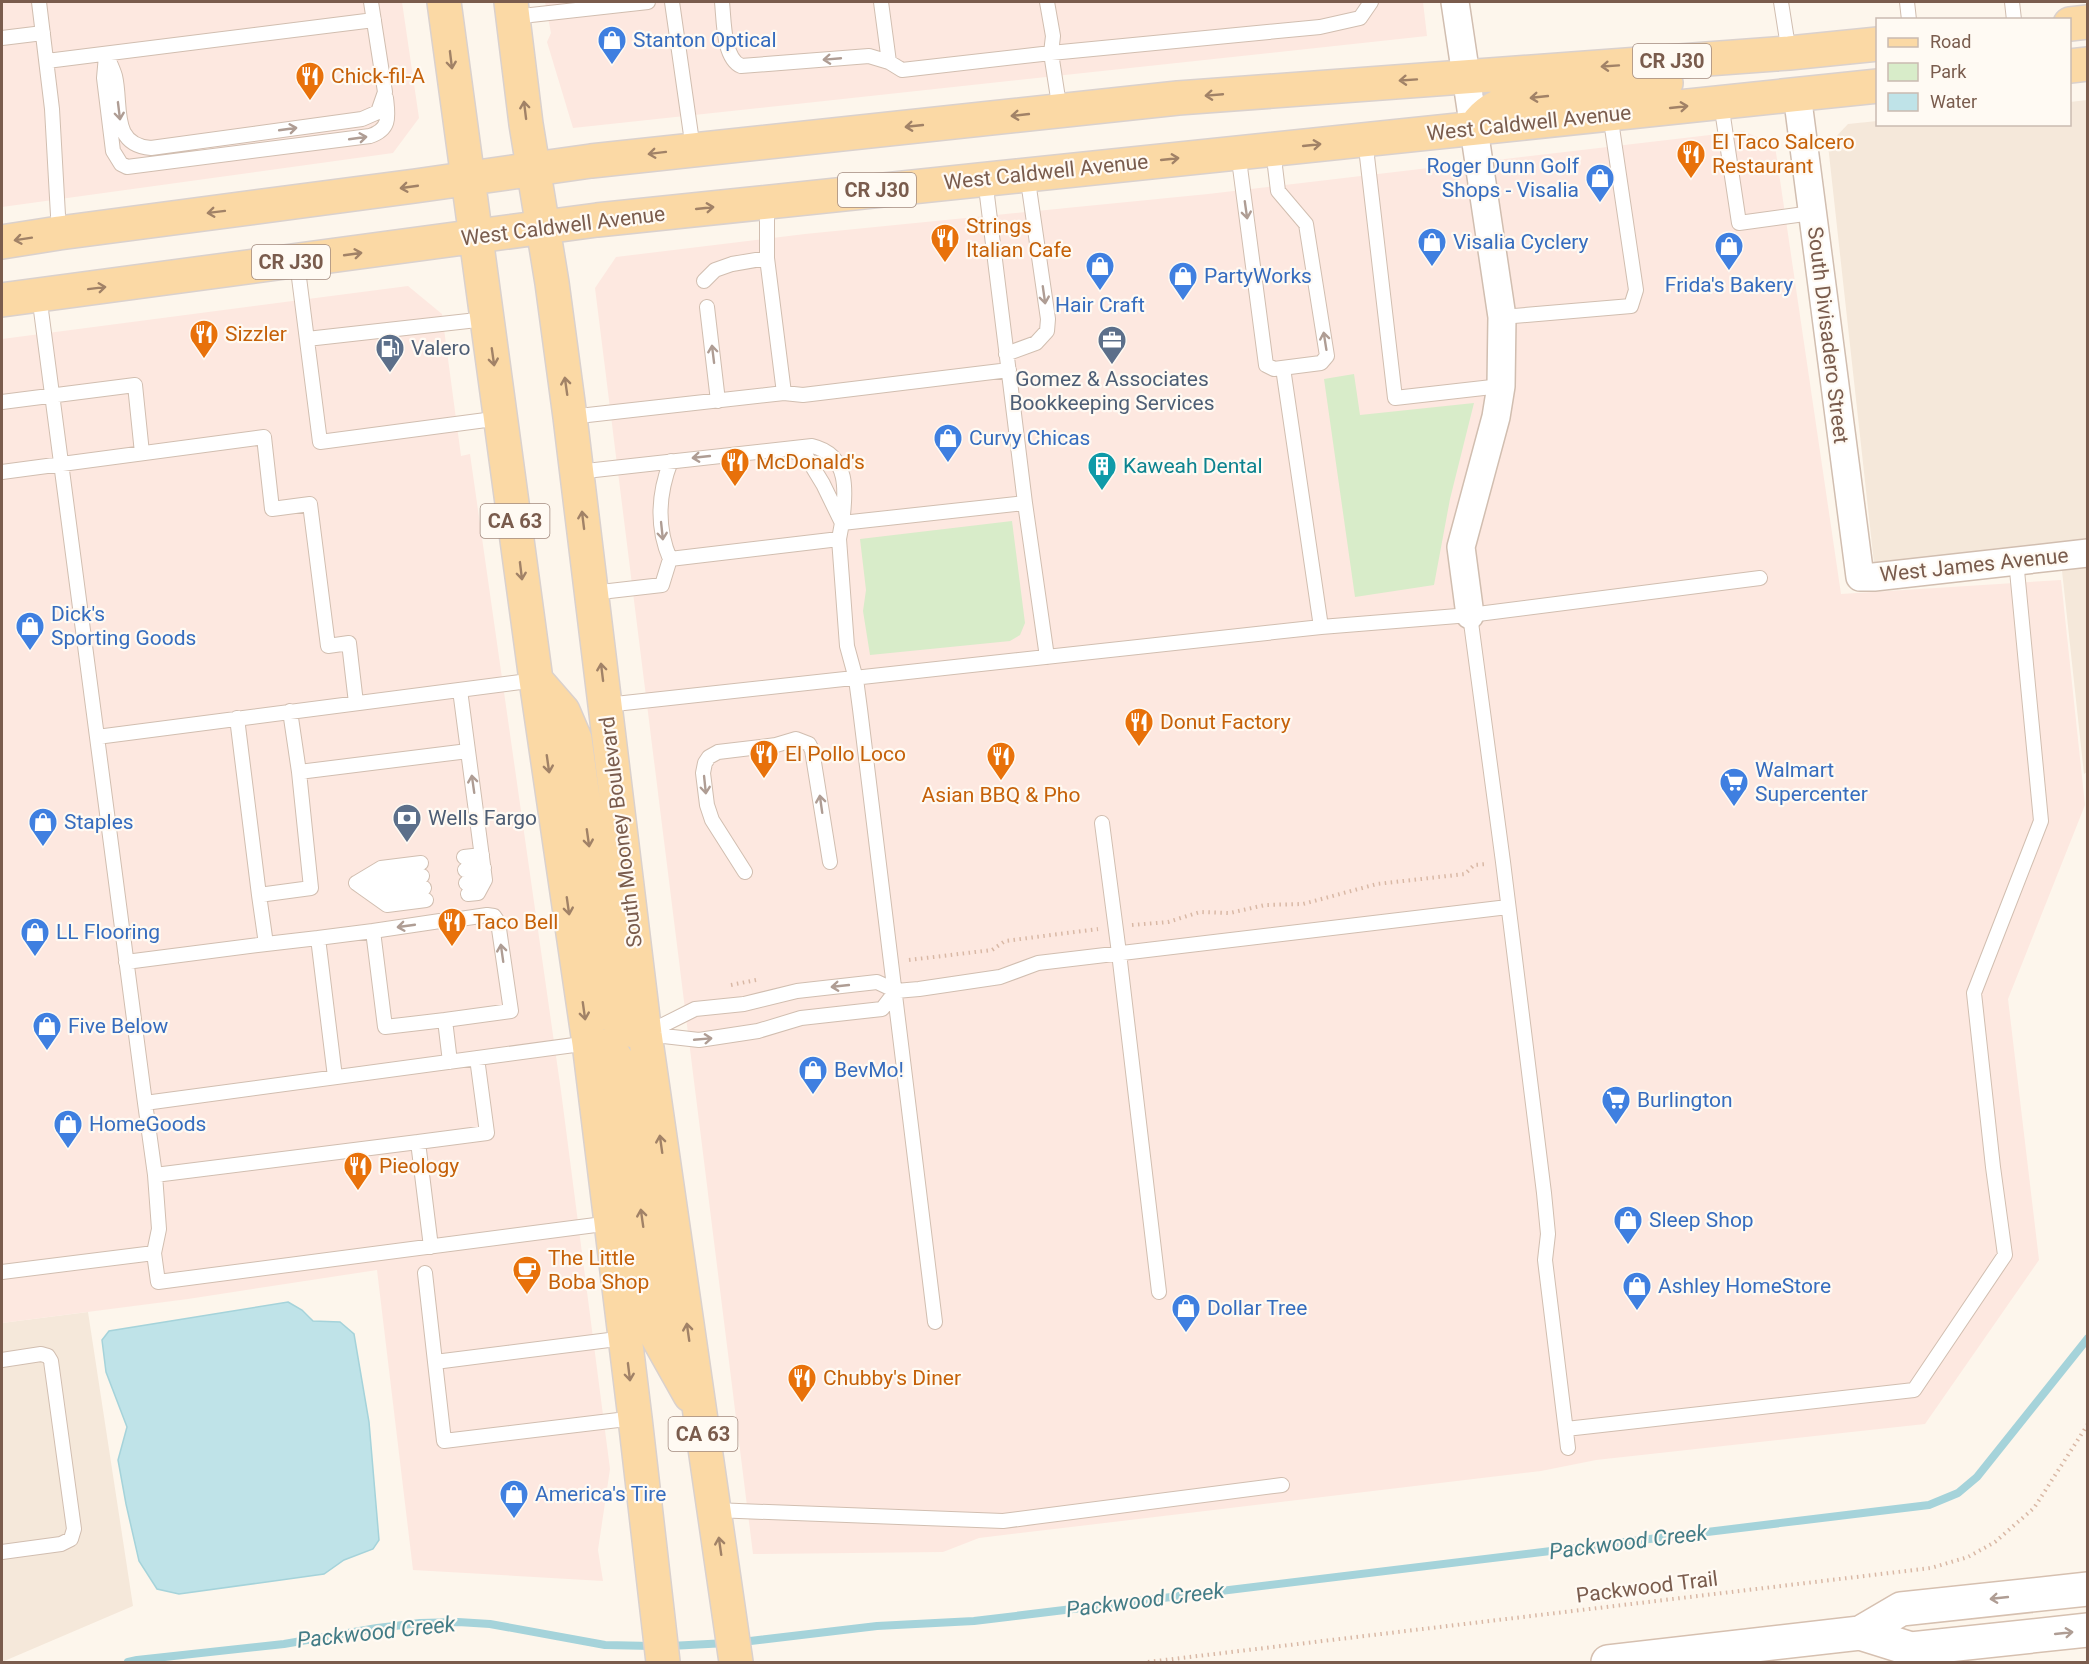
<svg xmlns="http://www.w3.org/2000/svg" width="2089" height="1664" font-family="Roboto,sans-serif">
	<rect width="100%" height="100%" fill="#fdf6ec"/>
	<path fill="#f5e8da" d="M 2087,100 L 2088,771 L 2084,774 L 2059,543 L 1874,563 L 1828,145 L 1848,124 L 1877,121 L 1878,124 L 2070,124 L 2070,102 Z
		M 88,1312 L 133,1606 L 2,1662 L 2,1323 Z"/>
	<path fill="#fde8e0" d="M 2,2 L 402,2 L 419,118 L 393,153 L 2,207 Z
		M 545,2 L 1423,2 L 1427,36 L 573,128 L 547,42 L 551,33 Z
		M 1744,131 L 1775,146 L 1841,594 L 2061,580 L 2085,805 L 2008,999 L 2039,1260 L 1925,1424 L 1596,1460 L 1541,1471 L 979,1538 L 943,1552 L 753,1554 L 595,288 L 616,257 L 805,234 L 1208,194 Z
		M 408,286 L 442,314 L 461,456 L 470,454 L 561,1091 L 610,1469 L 598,1550 L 603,1581 L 413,1570 L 377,1270 L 188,1299 L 2,1323 L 2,339 Z"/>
	<path fill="#d8ecc9" d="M 1354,374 L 1360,415 L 1474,403 L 1450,499 L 1434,585 L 1355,597 L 1324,379 Z
		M 1012,521 L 1025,623 L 1020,635 L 1010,641 L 870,655 L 863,611 L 866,590 L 860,539 Z"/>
	<path fill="#bfe3e8" stroke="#a5d3da" stroke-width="1.5" d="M 288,1302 L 302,1310 L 313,1321 L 340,1322 L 354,1334 L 369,1422 L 379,1540 L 373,1549 L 344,1560 L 324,1574 L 179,1594 L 157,1589 L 139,1561 L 126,1504 L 118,1460 L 127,1427 L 106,1372 L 102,1340 L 109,1331 Z"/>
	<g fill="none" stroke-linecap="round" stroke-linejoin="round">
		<path stroke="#a5d3da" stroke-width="8" d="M 742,1642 L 877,1626 L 974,1621 L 1929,1505 L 1958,1493 L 1977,1477 L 2088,1338
			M 670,1646 L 727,1643
			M 128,1662 L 137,1660 L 284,1644 L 377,1628 L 420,1623 L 458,1622 L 490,1624 L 605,1645 L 652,1646"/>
		<g stroke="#d1beb0" stroke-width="16">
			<path id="lane" d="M 39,2 L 52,109 L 59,233
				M 672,2 L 693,149
				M 722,2 C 724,20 723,58 741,66 L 869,56 L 889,62 L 902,70 L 1051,53 L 1320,27 L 1360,18 L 1371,2
				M 881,2 L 889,62
				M 1047,2 L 1053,36 L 1051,53 L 1060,111
				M 1781,2 L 1789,53
				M 1907,2 L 1909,20
				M 2012,2 L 2014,20
				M 513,17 L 648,2
				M 2,38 L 43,33
				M 106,54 C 109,61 113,69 115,76 C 122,105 110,145 151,148 L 362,119 L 378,112 L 385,92 L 371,2
				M 106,56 L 104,78 L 113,151 L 121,164 L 127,167 L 370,136 C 391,129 388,116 386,98
				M 47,61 L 374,20
				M 1721,103 L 1739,223 L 1812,213
				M 1365,139 L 1395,398 L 1501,386
				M 1238,152 L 1266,365 L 1274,369 L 1321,363 L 1327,356 L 1306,224 L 1278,191 L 1273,150
				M 985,179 L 1025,503
				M 767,201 L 767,258 L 784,393
				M 297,262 L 320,442 L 501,418
				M 704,281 L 715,270 L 732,264 L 767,258
				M 39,295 L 97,737 L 536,680
				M 707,307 L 718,401
				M 1502,317 L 1631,306 L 1636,290 L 1610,114
				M 307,339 L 486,319
				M 1006,354 L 1036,343 L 1047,331 L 1048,319 L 1027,174
				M 1283,368 L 1321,627
				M 2,402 L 135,385 L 142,453
				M 570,417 L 784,393 L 803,395 L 1009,370
				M 789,450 L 806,456 L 823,484 L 842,523
				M 2,472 L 264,437 L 272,509 L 310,504 L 328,646 L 349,643 L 356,703
				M 577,472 L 812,446 C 850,455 846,493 842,523
				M 670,559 C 656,526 658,494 671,461
				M 592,593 L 662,585 L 670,559 L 839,539
				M 1470,615 L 1503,862 L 1544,1193 L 1548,1234 L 1545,1260 L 1568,1448
				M 460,690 L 485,880 L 478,893 L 468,894
				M 606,705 L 1321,627 L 1470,615 L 1760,578
				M 290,711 L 299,772 L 468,751
				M 237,718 L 259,895 L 311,888 L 299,772
				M 97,737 L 145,1103 L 589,1043
				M 1102,823 L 1119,953 L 1159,1292
				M 464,857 L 482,855
				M 465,870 L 484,868
				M 745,872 L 712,820 L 707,805 L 703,773 L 705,763 L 709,757 L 718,752 L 776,745 L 796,739 L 809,744 L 812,750 L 830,862
				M 361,882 L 422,876
				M 356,883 L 387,905 L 426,900
				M 356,883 L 381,868 L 421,863
				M 466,883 L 485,880
				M 372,889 L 384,894 L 424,888
				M 259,895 L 266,944 L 318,938 L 335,1077
				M 373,931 L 440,921
				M 318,938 L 373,931 L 385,1027 L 445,1020 L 450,1062
				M 126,962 L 266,944
				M 445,1020 L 511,1011 L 498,922 L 494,916 L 487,915 L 460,919
				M 645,1034 L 695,1009 L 744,1004 L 797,991 L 877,982 L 896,991 L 919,989 L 1000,977 L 1038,963 L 1508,907
				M 646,1034 L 699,1040 L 758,1031 L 801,1018 L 882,1009 L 896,991
				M 145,1103 L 155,1175 L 159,1229 L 154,1253 L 158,1282 L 611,1223
				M 155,1175 L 418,1142
				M 431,1247 L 418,1142 L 487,1133 L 477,1058
				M 2,1272 L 154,1253
				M 425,1273 L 435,1362
				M 935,1322 L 860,709 L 856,679 L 847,646 L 839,539 L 842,523 L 1025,503 L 1047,657
				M 625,1338 L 435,1362 L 444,1441 L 635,1418
				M 2,1360 L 41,1354 L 48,1356 L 51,1361 L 74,1529 L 71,1539 L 61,1544 L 2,1552
				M 1566,1429 L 1914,1390 L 2005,1255 L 1993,1167 L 1974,993 L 2041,821 L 2016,560
				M 714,1510 L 1003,1521 L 1282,1485"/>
		</g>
		<g stroke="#d1beb0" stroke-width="30">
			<path id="street" d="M 1455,2 L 1502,317 L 1501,386 L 1496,417 L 1461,547 L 1470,615
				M 1797,94 L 1860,577 L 1874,577 L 2088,553"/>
		</g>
		<g stroke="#d6c0b0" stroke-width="36">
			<path id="secondary" d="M 1860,1633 L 1901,1609 L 2088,1589
				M 1608,1662 L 1860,1633 L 1911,1649 L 2088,1630"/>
		</g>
		<g stroke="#dad1cd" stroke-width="36">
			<path id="primary" d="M 444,2 L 536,680 L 589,1043 L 635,1418 L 663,1662
				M 511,2 L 526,124 L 552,283 L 570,417 L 645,1034 L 736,1662
				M 2070,24 L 2088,22
				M 2070,66 L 2088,64
				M 1476,126 C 1485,112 1498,106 1513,100 L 1666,83
				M 2,242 L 59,233 L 415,186 L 591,161 L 1178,98 L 1789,53 L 1878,44
				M 2,300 L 597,220 L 1878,86
				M 536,680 L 563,711 L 575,739 L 612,1011 C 619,1026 630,1031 645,1034
				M 589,1043 C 604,1045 614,1051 620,1066 L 658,1338 L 690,1395"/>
		</g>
		<path stroke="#d9b8a5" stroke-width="4" stroke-dasharray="1.5 4.5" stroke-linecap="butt" d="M 1132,925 L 1168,922 L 1200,912 L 1230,913 L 1265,905 L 1303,904 L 1377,884 L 1465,874 L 1474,865 L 1487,864
			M 909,960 L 992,950 L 1005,941 L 1098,929
			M 731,985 L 756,980
			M 1148,1662 L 1931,1568 L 1968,1557 L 1995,1542 L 2034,1508 L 2088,1424"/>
		<use href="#lane" stroke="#fff" stroke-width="14"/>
		<use href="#street" stroke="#fff" stroke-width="27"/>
		<use href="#secondary" stroke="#fff" stroke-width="33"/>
		<use href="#primary" stroke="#fbd9a5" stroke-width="33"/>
	</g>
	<defs><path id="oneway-shaft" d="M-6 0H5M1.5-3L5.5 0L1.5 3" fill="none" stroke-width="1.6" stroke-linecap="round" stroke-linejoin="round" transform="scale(1.5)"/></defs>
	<g stroke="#af9d94">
		<use href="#oneway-shaft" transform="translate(832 59) rotate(175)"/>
		<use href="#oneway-shaft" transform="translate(119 111) rotate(83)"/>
		<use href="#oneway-shaft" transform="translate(288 129) rotate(-8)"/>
		<use href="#oneway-shaft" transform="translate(358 138) rotate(-8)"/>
		<use href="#oneway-shaft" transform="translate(1246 210) rotate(82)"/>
		<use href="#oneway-shaft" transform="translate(1044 295) rotate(82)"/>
		<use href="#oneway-shaft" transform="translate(1325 341) rotate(-99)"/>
		<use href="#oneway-shaft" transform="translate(713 354) rotate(-97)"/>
		<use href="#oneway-shaft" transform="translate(701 457) rotate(174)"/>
		<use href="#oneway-shaft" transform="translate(662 531) rotate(84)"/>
		<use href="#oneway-shaft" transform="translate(473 784) rotate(-98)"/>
		<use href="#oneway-shaft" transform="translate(705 785) rotate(84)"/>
		<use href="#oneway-shaft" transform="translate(821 804) rotate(-98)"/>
		<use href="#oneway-shaft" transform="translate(406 926) rotate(172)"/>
		<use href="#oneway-shaft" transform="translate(502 953) rotate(-98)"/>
		<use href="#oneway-shaft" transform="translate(840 986) rotate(174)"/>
		<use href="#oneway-shaft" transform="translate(703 1039) rotate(-5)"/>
		<use href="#oneway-shaft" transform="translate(1999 1598) rotate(174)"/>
		<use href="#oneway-shaft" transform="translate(2064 1633) rotate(-6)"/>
	</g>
	<g stroke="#a18267">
		<use href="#oneway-shaft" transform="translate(451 60) rotate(83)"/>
		<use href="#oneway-shaft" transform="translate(1610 66) rotate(176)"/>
		<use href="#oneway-shaft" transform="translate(1408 80) rotate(176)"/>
		<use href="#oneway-shaft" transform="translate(1214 95) rotate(175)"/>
		<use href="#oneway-shaft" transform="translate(1539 97) rotate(174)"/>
		<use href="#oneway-shaft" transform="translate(1679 107) rotate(-6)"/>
		<use href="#oneway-shaft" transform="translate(525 110) rotate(-97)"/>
		<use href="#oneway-shaft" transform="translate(1020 115) rotate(174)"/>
		<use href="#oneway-shaft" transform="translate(914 126) rotate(174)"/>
		<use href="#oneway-shaft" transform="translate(1312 145) rotate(-6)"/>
		<use href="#oneway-shaft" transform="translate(657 153) rotate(173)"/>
		<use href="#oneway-shaft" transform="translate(1170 159) rotate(-6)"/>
		<use href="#oneway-shaft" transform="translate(409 187) rotate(172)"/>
		<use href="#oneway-shaft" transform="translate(705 208) rotate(-6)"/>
		<use href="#oneway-shaft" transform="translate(216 212) rotate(173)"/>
		<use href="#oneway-shaft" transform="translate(23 239) rotate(171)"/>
		<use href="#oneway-shaft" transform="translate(353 254) rotate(-8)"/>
		<use href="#oneway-shaft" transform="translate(97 288) rotate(-7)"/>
		<use href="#oneway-shaft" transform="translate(493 357) rotate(82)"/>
		<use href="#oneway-shaft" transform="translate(566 386) rotate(-98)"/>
		<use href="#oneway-shaft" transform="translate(583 520) rotate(-97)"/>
		<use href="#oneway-shaft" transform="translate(521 571) rotate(83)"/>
		<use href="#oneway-shaft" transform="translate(602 672) rotate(-97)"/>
		<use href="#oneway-shaft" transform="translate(548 764) rotate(82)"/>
		<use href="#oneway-shaft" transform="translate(588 838) rotate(82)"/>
		<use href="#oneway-shaft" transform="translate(568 906) rotate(82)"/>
		<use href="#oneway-shaft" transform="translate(584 1011) rotate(82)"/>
		<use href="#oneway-shaft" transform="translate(661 1144) rotate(-98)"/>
		<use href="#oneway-shaft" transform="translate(642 1218) rotate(-98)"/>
		<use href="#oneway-shaft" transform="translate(688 1332) rotate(-98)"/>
		<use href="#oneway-shaft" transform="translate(629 1372) rotate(83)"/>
		<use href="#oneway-shaft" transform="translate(720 1546) rotate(-98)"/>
	</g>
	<defs>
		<g id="shop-pin" transform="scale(1.5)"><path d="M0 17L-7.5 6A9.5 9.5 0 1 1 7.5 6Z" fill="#3f7fe0" stroke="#fffaf3"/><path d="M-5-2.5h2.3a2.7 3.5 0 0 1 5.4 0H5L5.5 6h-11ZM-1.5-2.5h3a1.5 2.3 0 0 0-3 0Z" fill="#fff"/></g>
		<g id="restaurant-pin" transform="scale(1.5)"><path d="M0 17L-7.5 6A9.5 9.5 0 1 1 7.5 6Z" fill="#e8710a" stroke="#fffaf3"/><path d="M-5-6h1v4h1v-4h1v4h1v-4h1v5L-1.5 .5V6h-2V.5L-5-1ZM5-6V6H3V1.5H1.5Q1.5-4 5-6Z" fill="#fff"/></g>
		<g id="office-pin" transform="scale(1.5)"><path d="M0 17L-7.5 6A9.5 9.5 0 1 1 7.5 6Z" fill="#5c6f8a" stroke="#fffaf3"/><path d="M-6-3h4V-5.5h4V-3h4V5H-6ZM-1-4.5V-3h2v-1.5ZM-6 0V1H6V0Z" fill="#fff"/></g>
		<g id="fuel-pin" transform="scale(1.5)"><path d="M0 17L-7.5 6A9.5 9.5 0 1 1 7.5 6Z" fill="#5c6f8a" stroke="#fffaf3"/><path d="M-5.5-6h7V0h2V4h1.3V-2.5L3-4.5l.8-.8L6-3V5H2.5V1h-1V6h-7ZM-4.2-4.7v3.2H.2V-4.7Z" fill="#fff"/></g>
		<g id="building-pin" transform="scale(1.5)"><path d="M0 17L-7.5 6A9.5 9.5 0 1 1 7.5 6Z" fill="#0f9aa8" stroke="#fffaf3"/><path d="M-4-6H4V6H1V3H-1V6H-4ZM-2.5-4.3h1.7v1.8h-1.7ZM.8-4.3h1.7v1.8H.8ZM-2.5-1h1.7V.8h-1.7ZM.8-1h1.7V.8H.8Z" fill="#fff"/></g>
		<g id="supermarket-pin" transform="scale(1.5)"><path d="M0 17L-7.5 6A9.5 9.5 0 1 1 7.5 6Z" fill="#3f7fe0" stroke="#fffaf3"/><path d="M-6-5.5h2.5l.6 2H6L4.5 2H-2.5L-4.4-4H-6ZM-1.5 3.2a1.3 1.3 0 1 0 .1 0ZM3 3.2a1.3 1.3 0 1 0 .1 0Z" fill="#fff"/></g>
		<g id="bank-pin" transform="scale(1.5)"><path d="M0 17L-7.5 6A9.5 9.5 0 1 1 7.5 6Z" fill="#5c6f8a" stroke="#fffaf3"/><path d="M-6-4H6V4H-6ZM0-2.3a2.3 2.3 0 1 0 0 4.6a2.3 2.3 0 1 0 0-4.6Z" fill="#fff"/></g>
		<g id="cafe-pin" transform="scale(1.5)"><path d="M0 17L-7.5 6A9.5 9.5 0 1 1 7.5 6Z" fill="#e8710a" stroke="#fffaf3"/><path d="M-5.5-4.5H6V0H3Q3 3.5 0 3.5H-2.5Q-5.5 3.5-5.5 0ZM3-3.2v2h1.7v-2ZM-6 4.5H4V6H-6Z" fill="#fff"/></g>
	</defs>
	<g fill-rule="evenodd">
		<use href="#shop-pin" x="612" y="40"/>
		<use href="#restaurant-pin" x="310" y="76"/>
		<use href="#restaurant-pin" x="1691" y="154"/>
		<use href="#shop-pin" x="1600" y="178"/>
		<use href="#restaurant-pin" x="945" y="238"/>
		<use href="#shop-pin" x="1432" y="242"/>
		<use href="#shop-pin" x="1729" y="246"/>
		<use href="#shop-pin" x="1100" y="266"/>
		<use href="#shop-pin" x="1183" y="276"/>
		<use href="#restaurant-pin" x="204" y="334"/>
		<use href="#office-pin" x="1112" y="340"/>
		<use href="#fuel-pin" x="390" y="348"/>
		<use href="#shop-pin" x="948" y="438"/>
		<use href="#restaurant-pin" x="735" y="462"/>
		<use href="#building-pin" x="1102" y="466"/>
		<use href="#shop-pin" x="30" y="626"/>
		<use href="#restaurant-pin" x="1139" y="722"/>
		<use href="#restaurant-pin" x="764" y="754"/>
		<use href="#restaurant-pin" x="1001" y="756"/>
		<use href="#supermarket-pin" x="1734" y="782"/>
		<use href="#bank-pin" x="407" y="818"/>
		<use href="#shop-pin" x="43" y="822"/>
		<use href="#restaurant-pin" x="452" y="922"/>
		<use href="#shop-pin" x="35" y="932"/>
		<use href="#shop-pin" x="47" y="1026"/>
		<use href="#shop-pin" x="813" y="1070"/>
		<use href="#supermarket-pin" x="1616" y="1100"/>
		<use href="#shop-pin" x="68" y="1124"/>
		<use href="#restaurant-pin" x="358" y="1166"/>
		<use href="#shop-pin" x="1628" y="1220"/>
		<use href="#cafe-pin" x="527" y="1270"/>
		<use href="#shop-pin" x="1637" y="1286"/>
		<use href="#shop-pin" x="1186" y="1308"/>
		<use href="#restaurant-pin" x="802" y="1378"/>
		<use href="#shop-pin" x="514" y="1494"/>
	</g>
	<g text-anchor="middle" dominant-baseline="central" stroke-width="4.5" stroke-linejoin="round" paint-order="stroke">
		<g fill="#fffaf3" stroke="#a28b7f" stroke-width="1.5">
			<rect x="1633" y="44" width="78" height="34" rx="4.5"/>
			<rect x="838" y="173" width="78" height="34" rx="4.5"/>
			<rect x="252" y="245" width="78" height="34" rx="4.5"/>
			<rect x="480.5" y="504" width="69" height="34" rx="4.5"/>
			<rect x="668.5" y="1417" width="69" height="34" rx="4.5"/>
		</g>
		<g font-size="20" font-weight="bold" fill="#7a5c4d">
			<text x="1672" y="61">CR J30</text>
			<text x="877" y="190">CR J30</text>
			<text x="291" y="262">CR J30</text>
			<text x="515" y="521">CA 63</text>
			<text x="703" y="1434">CA 63</text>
		</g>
		<g font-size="21" fill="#366cbe" stroke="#fffaf3" text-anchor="start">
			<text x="633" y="40">Stanton Optical</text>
			<text x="1579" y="166" text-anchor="end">Roger Dunn Golf<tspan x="1579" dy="24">Shops - Visalia</tspan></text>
			<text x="1453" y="242">Visalia Cyclery</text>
			<text x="1204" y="276">PartyWorks</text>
			<text x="1729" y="285" text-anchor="middle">Frida's Bakery</text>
			<text x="1100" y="305" text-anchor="middle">Hair Craft</text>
			<text x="969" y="438">Curvy Chicas</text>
			<text x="51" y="614">Dick's<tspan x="51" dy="24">Sporting Goods</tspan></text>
			<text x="1755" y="770">Walmart<tspan x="1755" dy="24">Supercenter</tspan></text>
			<text x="64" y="822">Staples</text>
			<text x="56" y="932">LL Flooring</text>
			<text x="68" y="1026">Five Below</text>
			<text x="834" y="1070">BevMo!</text>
			<text x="1637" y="1100">Burlington</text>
			<text x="89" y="1124">HomeGoods</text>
			<text x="1649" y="1220">Sleep Shop</text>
			<text x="1658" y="1286">Ashley HomeStore</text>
			<text x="1207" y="1308">Dollar Tree</text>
			<text x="535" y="1494">America's Tire</text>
		</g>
		<g font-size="21" fill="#c56008" stroke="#fffaf3" text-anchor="start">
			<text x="331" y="76">Chick-fil-A</text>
			<text x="1712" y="142">El Taco Salcero<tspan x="1712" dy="24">Restaurant</tspan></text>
			<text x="966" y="226">Strings<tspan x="966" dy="24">Italian Cafe</tspan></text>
			<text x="225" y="334">Sizzler</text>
			<text x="756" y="462">McDonald's</text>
			<text x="1160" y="722">Donut Factory</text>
			<text x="785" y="754">El Pollo Loco</text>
			<text x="1001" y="795" text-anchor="middle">Asian BBQ &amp; Pho</text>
			<text x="473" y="922">Taco Bell</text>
			<text x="379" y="1166">Pieology</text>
			<text x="548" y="1258">The Little<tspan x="548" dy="24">Boba Shop</tspan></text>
			<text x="823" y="1378">Chubby's Diner</text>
		</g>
		<g font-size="21" fill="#7a5c4d" stroke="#fffaf3">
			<text transform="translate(1529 123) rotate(-6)">West Caldwell Avenue</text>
			<text transform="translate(1046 172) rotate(-6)">West Caldwell Avenue</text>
			<text transform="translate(563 226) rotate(-7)">West Caldwell Avenue</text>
			<text transform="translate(1828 335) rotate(83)">South Divisadero Street</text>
			<text transform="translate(1974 565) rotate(-6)">West James Avenue</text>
			<text transform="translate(621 832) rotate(-97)">South Mooney Boulevard</text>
			<text transform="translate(1647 1587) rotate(-7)">Packwood Trail</text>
		</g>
		<g font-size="21" fill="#4e5e75" stroke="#fffaf3" text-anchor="start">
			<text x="411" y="348">Valero</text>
			<text x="1112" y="379" text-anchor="middle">Gomez &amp; Associates<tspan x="1112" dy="24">Bookkeeping Services</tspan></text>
			<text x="428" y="818">Wells Fargo</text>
		</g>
		<g font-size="21" fill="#0d838f" stroke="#fffaf3" text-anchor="start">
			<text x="1123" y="466">Kaweah Dental</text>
		</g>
		<g font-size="22" font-style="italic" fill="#437c86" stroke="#fffaf3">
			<text transform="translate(1628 1542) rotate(-7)">Packwood Creek</text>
			<text transform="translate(1145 1600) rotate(-7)">Packwood Creek</text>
			<text transform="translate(376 1632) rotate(-6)">Packwood Creek</text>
		</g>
	</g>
	<rect width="2089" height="1664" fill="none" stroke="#7a5c4d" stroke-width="6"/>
	<rect x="1876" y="18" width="195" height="108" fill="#fffaf3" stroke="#cabbb1" stroke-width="1.5"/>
	<rect x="1888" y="38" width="30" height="9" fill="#fbd9a5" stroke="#cabbb1" stroke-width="1.5"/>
	<text x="1930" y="48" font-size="18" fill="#7a5c4d">Road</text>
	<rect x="1888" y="63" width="30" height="18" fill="#d8ecc9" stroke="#cabbb1" stroke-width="1.5"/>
	<text x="1930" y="78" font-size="18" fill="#7a5c4d">Park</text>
	<rect x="1888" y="93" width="30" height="18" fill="#bfe3e8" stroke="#cabbb1" stroke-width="1.5"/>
	<text x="1930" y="108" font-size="18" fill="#7a5c4d">Water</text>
</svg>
